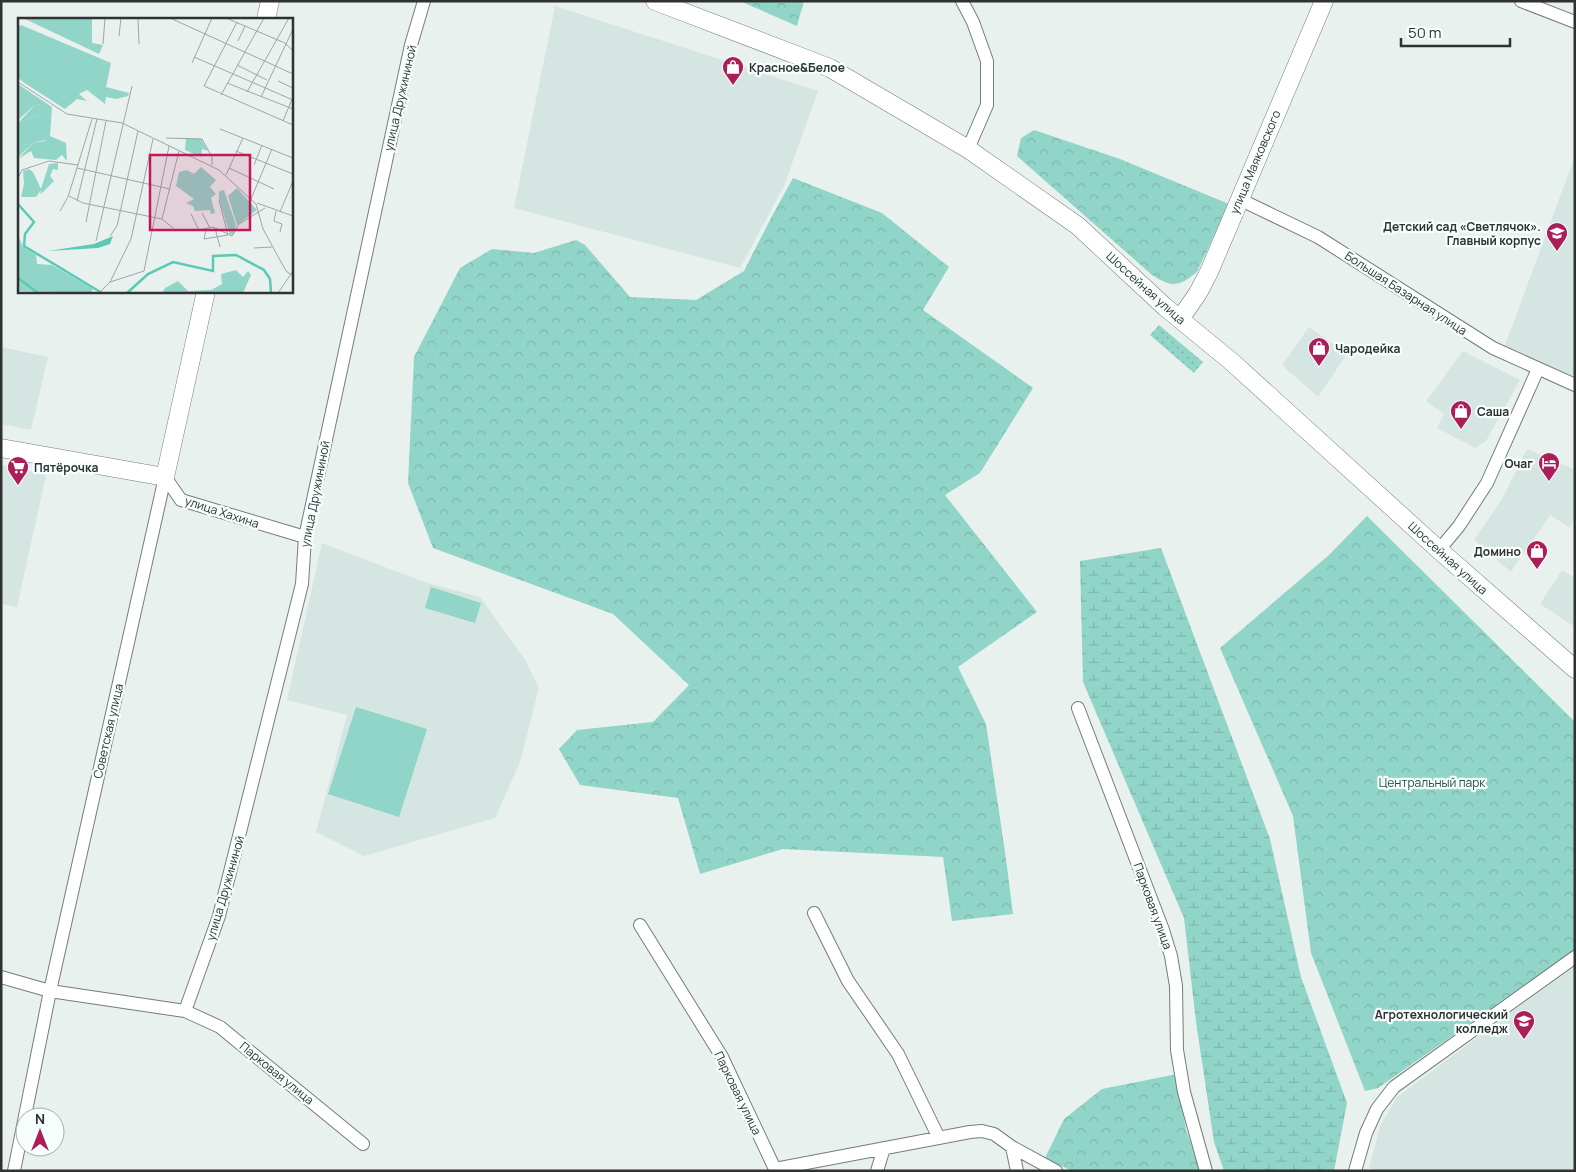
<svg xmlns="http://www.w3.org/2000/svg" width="1576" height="1172" font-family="Manrope,sans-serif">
	<defs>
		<pattern id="grass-dots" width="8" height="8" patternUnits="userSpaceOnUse" patternTransform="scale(1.25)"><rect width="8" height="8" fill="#91d5c8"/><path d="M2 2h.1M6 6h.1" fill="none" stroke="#7db7ac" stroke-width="1.8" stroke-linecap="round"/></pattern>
		<pattern id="forest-crowns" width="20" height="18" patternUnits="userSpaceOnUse" patternTransform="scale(1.25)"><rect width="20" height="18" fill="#91d5c8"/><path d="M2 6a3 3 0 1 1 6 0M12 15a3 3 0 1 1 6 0" fill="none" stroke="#7db7ac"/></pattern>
		<pattern id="wetland-marsh" width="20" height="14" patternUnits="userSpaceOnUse" patternTransform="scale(1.25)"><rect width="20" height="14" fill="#91d5c8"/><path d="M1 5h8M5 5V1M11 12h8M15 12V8" fill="none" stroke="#7db7ac"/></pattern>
	</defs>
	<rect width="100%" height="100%" fill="#e9f1ef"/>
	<path fill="#d5e5e2" d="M 555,6 L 818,91 L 784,186 L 740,268 L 514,208 Z
		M 1575,156 L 1575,378 L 1504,348 Z
		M 1309,327 L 1347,354 L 1318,397 L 1282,365 Z
		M 1,347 L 48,357 L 31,430 L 1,424 Z
		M 1463,351 L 1520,380 L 1486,441 L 1475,448 L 1437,428 L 1444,414 L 1426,401 Z
		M 1527,449 L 1575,470 L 1575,516 L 1570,528 L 1550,515 L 1511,572 L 1474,540 L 1502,499 Z
		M 1,465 L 46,475 L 17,607 L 1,604 Z
		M 322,543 L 424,582 L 480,597 L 526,661 L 539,688 L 520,762 L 495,818 L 364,856 L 316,832 L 347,715 L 287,700 Z
		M 1562,570 L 1575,578 L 1575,627 L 1540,604 Z
		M 1575,965 L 1575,1171 L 1377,1171 L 1369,1168 L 1380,1126 L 1397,1097 Z"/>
	<path fill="url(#grass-dots)" d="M 1159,325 L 1203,362 L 1194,373 L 1150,335 Z"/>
	<path fill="url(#forest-crowns)" d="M 740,1 L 804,1 L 797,26 Z
		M 1034,130 L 1120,159 L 1229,204 L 1197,272 C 1179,287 1172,288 1152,275 L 1017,156 L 1021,138 Z
		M 793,178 L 882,213 L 949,267 L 923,310 L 1033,388 L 980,473 L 945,495 L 1037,612 L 958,667 L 986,724 L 1006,859 L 1013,914 L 952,921 L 943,857 L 783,849 L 700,874 L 678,798 L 580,785 L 559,749 L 577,730 L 653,722 L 689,685 L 613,614 L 433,548 L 408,483 L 414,357 L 460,268 L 492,249 L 534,253 L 576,240 L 585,245 L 630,297 L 696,300 L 744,271 L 772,216 Z
		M 1367,516 L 1575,722 L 1575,950 L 1378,1088 L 1365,1091 L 1311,953 L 1293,816 L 1220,648 L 1329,555 Z
		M 1177,1074 L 1186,1130 L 1201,1171 L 1072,1171 L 1045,1158 L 1064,1119 L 1102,1089 Z"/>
	<path fill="url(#wetland-marsh)" d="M 1161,548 L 1270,839 L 1301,977 L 1347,1103 L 1334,1171 L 1224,1171 L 1214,1142 L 1196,1022 L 1184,918 L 1083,682 L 1080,561 Z"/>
	<path fill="#91d5c8" d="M 431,587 L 481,603 L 475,623 L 425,608 Z
		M 356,707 L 427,729 L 399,817 L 328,794 Z"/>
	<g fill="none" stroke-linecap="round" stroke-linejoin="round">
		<g stroke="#757c7b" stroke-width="14">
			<path id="street" d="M 962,1 L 973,22 L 987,61 L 987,105 L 968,149
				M 1521,1 L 1575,22
				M 1239,199 L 1318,237 L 1493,348 L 1575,385
				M 165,477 L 181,500 L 305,537
				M 1439,550 L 1459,526 L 1487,483 L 1538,369
				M 1078,708 L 1163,930 L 1171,956 L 1176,986 L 1177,1050 L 1184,1092 L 1206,1171
				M 814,913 L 848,981 L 898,1054 L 939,1138
				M 640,925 L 722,1057 L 775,1169 L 970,1132 L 982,1131 L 994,1134 L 1012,1147 L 1056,1171
				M 1,977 L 50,991 L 185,1011 L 220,1027 L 363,1144
				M 185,1011 L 219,916 L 302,584 L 305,537 L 411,45 L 424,1
				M 1012,1147 L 1017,1171
				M 14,1171 L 50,991 L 165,477
				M 877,1171 L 884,1148
				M 1355,1171 L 1366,1133 L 1377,1109 L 1394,1087 L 1575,957"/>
		</g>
		<g stroke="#757c7b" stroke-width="19">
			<path id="secondary" d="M 655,1 L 830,68 L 968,149 L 1078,226 L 1165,307 L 1232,362 L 1439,550 L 1575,669
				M 266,19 L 270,1
				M 1180,319 L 1198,293 L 1209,272 L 1324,1
				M 1,448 L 165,477 L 206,291"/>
		</g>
		<use href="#street" stroke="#fff" stroke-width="12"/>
		<use href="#secondary" stroke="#fff" stroke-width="18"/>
	</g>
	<defs>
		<g id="shop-pin" transform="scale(1.125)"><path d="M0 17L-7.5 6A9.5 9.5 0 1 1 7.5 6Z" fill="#ab1e5a" stroke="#f6fffd"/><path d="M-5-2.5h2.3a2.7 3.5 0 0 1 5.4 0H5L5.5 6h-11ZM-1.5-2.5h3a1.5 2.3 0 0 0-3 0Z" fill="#fff"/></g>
		<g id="school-pin" transform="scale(1.125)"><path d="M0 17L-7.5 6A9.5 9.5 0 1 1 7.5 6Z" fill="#ab1e5a" stroke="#f6fffd"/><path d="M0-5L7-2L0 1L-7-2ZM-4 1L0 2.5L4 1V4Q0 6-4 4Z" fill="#fff"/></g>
		<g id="hotel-pin" transform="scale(1.125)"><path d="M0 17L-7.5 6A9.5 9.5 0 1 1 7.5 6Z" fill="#ab1e5a" stroke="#f6fffd"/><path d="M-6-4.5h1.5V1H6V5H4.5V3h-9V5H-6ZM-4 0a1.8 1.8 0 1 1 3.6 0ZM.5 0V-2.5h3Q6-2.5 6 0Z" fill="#fff"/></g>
		<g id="supermarket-pin" transform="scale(1.125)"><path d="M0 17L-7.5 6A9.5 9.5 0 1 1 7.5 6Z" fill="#ab1e5a" stroke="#f6fffd"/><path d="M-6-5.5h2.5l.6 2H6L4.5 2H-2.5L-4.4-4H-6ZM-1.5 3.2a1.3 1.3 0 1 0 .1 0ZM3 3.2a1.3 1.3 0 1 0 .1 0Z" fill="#fff"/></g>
		<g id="university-pin" transform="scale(1.125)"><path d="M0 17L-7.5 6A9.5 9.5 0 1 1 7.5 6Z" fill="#ab1e5a" stroke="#f6fffd"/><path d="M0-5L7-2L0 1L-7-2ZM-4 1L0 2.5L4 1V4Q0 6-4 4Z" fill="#fff"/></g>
	</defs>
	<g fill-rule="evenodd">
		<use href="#shop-pin" x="733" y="67"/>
		<use href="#school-pin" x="1557" y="233"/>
		<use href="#shop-pin" x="1319" y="348"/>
		<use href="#shop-pin" x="1461" y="411"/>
		<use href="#hotel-pin" x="1549" y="463"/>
		<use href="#supermarket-pin" x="18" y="467"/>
		<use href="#shop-pin" x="1537" y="551"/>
		<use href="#university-pin" x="1524" y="1021"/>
	</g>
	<g text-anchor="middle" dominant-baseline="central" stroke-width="4.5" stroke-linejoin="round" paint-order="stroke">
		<g font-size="12" font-weight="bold" fill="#2f3231" stroke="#f6fffd" text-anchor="start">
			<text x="749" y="67">Красное&amp;Белое</text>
			<text x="1541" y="226" text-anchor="end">Детский сад «Светлячок».<tspan x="1541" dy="14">Главный корпус</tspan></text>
			<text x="1335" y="348">Чародейка</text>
			<text x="1477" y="411">Саша</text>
			<text x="1533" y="463" text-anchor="end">Очаг</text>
			<text x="34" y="467">Пятёрочка</text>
			<text x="1521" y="551" text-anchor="end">Домино</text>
			<text x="1508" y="1014" text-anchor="end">Агротехнологический<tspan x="1508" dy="14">колледж</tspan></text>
		</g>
		<g font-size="12" fill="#2f3231" stroke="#f6fffd">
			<text transform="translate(400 98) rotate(-77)">улица Дружининой</text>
			<text transform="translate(1255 162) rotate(-67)">улица Маяковского</text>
			<text transform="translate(1146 288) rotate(42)">Шоссейная улица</text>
			<text transform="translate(1406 293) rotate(33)">Большая Базарная улица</text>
			<text transform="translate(315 494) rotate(-79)">улица Дружининой</text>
			<text transform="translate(222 512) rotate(18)">улица Хахина</text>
			<text transform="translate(1448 558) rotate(42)">Шоссейная улица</text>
			<text transform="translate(108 731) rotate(-77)">Советская улица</text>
			<text transform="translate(225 888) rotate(-74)">улица Дружининой</text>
			<text transform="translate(1153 906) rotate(70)">Парковая улица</text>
			<text transform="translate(277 1073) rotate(39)">Парковая улица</text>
			<text transform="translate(738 1093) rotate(64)">Парковая улица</text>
		</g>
		<g font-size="12" fill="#1f4e47" stroke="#f6fffd">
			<text x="1432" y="782">Центральный парк</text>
		</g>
	</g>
	<g transform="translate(18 18)">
		<rect width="275" height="275" fill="#e9f1ef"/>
		<path d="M 5,0 L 74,0 L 74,25 L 85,27 L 81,36 ZM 3,7 L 93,45 L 88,69 L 111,75 L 110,78 L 98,81 L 88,79 L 87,86 L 69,72 L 61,76 L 69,83 L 59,81 L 47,91 L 8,66 L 0,60 L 0,9 ZM 0,66 L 34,89 L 32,118 L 48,125 L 49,143 L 44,137 L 38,142 L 16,140 L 13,133 L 0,141 L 15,125 L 27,123 L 29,95 L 24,86 L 17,87 L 0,102 ZM 20,97 L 27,105 L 21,114 L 9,126 L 0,130 L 0,105 ZM 168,120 L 183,121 L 190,133 L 184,131 L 183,139 L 167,132 ZM 40,145 L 40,152 L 35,151 L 32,158 L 36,163 L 25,174 L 22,176 L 23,172 L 18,179 L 3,179 L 6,166 L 5,153 L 11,151 L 15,154 L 23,171 L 31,146 ZM 183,149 L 198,162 L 192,169 L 198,176 L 193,180 L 197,195 L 193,196 L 192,192 L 177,193 L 175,188 L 168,185 L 176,181 L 158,168 L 161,154 L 169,152 L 176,156 ZM 219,170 L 239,192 L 219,207 L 210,178 ZM 0,217 L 5,229 L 18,237 L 19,246 L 34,247 L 75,271 L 73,275 L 0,273 ZM 218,252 L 225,259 L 230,253 L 233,257 L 225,275 L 144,275 L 147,270 L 160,263 L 170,273 L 193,272 L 204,266 L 203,256 Z" fill="#91d5c8"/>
		<path d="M 17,87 L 24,86 L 29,91 L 31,121 L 15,125 L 0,139 L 0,130 L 9,126 L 26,105 L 20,97 L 0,105 ZM 206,172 L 218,207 L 216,216 L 212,217 L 201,181 L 201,173 Z" fill="#91d5c8"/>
		<path d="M 95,218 L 92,226 L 80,230 L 30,233 L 76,226 Z" fill="#5cc8b6"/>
		<path fill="none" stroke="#5cc8b6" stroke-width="2.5" d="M 0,186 L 16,204 L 7,216 L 6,228 L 84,275M 0,260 L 20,275M 109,275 L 130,256 L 155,244 L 195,253 L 195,238 L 218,237 L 246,252 L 252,261 L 253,275"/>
		<path fill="none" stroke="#9fa5a3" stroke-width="1" d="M 120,0 L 121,26M 152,0 L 275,56M 208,0 L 267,25 L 275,33M 219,4 L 186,68 L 275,107M 101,18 L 103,0M 220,23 L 227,8M 85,26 L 87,0M 176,39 L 275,82M 174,45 L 194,0M 219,47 L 249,62M 260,63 L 275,70M 0,64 L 49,96 L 104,105 L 201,152 L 238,186 L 245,211 L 268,253 L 275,258M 209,65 L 275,91M 229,74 L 271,0M 203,77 L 246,0M 243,79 L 275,11M 265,103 L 275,79M 202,111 L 275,140M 148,120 L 184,121 L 194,139 L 194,147M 218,133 L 275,156M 236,147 L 244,127M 59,150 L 152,171M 211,150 L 256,171M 208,157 L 225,120M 0,160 L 4,152 L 31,143 L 60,147M 51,178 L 65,185 L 144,201 L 155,210M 233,181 L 254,131M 59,183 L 79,101M 239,185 L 275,198M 42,193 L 50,179 L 74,101M 258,193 L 256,203 L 264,206 L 262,214M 262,194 L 275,163M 184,195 L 192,210M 173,196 L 181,212 L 195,209 L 214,218 L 221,206 L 247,190M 144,201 L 161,133M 68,204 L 88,103M 197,210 L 202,229M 188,211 L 186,221 L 210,217 L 201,182M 92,218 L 99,208 L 120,113M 78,223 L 114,68M 236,230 L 254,229M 92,264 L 126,253 L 151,128M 81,275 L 92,264 L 113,221 L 135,121M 260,275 L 275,253"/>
		<path fill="#c2185b" fill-opacity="0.15" stroke="#c2185b" stroke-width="2.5" d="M 132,137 L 232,137 L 232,212 L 132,212 Z"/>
		<rect width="275" height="275" fill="none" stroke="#2f3231" stroke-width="2.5"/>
	</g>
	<rect width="1576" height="1172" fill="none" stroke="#2f3231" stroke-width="5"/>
	<g transform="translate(40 1132)"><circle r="24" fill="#f6fffd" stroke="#a6adab"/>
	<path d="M0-4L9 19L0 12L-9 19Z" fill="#ab1e5a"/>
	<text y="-8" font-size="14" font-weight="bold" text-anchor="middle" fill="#2f3231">N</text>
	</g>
	<path d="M1401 38v8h109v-8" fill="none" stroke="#2f3231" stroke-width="2.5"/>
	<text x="1408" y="38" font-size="15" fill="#2f3231" stroke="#f6fffd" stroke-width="4" paint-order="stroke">50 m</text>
</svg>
